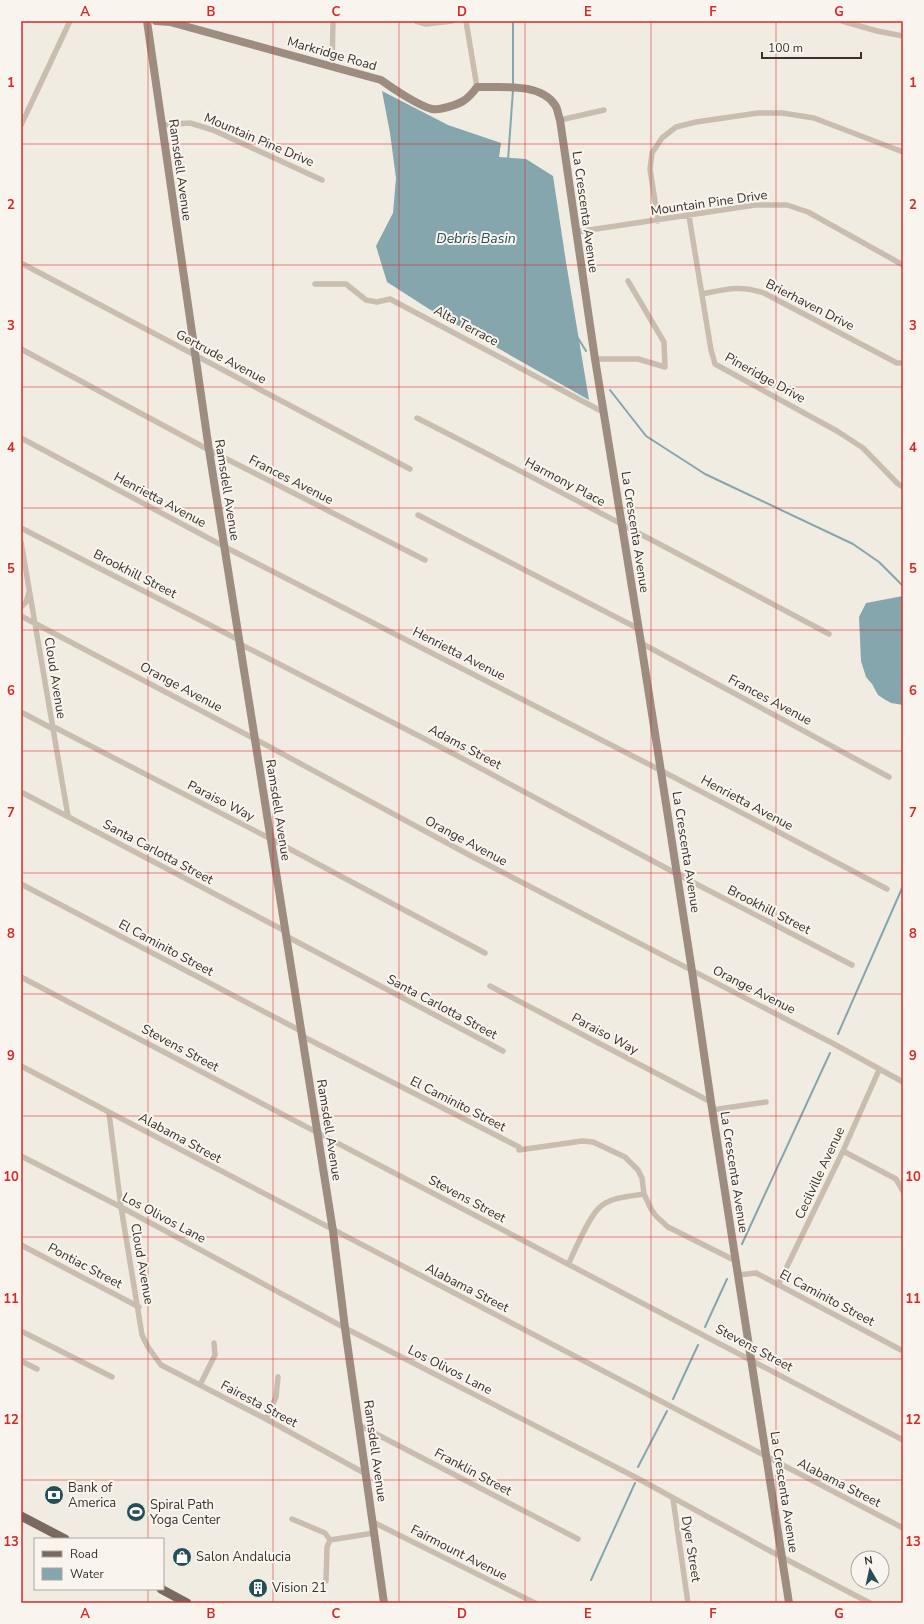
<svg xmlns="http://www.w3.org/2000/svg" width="924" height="1624" font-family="'Nunito Sans',sans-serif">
	<rect width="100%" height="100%" fill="#f1ece2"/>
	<path fill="#84a6ac" d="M 382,91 L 448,125 L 501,143 L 499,157 L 526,159 L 553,176 L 566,262 L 589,400 L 429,309 L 387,282 L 376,246 L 393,213 L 396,178 L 390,133 Z
		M 903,596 L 903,705 L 891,703 L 884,699 L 878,695 L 872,684 L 866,677 L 861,661 L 859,617 L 866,603 Z"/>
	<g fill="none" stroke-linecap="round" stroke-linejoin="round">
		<path stroke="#84a6ac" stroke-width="2" d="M 513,21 L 513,86
			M 508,160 L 513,90
			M 578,338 L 586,351
			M 610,390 L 646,436 L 705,474 L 853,544 L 879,562 L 903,586
			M 838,1034 L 903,886
			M 742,1244 L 830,1053
			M 705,1327 L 727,1279
			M 673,1399 L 698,1345
			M 638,1467 L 667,1411
			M 591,1580 L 635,1483"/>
		<path stroke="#c9bdaf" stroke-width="5.5" d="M 416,21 L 426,24 L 452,21
			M 466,21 L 477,87
			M 842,21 L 877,31 L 903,36
			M 332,66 L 333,21
			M 560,120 L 604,110
			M 21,125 L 70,21
			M 162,125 L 190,123 L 213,130 L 322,180
			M 689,216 L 711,350 L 715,364 L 837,431 L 863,448 L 898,484 L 903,487
			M 658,221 L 650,169 L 652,153 L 662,138 L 676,127 L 696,122 L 758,113 L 782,113 L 814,118 L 903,152
			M 576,232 L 755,205 L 787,205 L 808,212 L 903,265
			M 21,263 L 410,469
			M 315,284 L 346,284 L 366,300 L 377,302 L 390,299 L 603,412
			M 702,294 C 727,289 739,285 764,293 L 897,363 L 903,363
			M 21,349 L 209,450 L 425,560
			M 595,359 L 638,359 L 665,367 L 664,342 L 628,281
			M 417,418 C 555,488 692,561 829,634
			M 21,438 L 225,547 L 660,770 L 887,889
			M 418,515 L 639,629
			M 21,528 L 239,640
			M 21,542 L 68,816
			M 21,607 L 26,602 L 29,592
			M 21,616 L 255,739 L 471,856 L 834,1044 L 903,1082
			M 641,643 L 889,777
			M 240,644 L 454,754 L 677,874 L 852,965
			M 21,712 L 53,729
			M 52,726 L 271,839 L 485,953
			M 21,792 L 285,931
			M 21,884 L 301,1031
			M 286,936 L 503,1051
			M 21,977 L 903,1440
			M 490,986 L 711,1102
			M 302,1036 L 519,1147
			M 21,1066 L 903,1528
			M 712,1110 L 766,1102
			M 109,1113 L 121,1207 L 142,1335 L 148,1347 L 161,1365 L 266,1419 L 366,1474
			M 519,1150 L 582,1141 L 593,1142 L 625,1157 L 638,1170 L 642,1178 L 644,1194 L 651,1209 L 656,1216 L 668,1227 L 736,1261
			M 843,1151 L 896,1179 L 903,1191
			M 21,1156 L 121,1207 L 345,1328 L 637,1478 L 772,1552 L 870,1603
			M 21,1245 L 139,1307
			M 569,1263 C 575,1250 589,1216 600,1207 C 611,1197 631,1196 644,1194
			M 738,1275 L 756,1273 L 903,1351
			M 778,1285 L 843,1151 L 879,1070
			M 21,1331 L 112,1377
			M 21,1361 L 37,1369
			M 200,1385 L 215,1355 L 214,1343
			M 266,1419 L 276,1397 L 278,1377
			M 359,1425 L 578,1539
			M 673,1499 L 688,1603
			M 292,1519 L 325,1533 L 330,1540 L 374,1533
			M 373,1522 L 535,1603
			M 326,1581 L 327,1547 L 330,1540"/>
		<path stroke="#9c8d80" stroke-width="8" d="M 147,21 L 209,450 L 333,1231 L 345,1328 L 384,1603
			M 156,21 L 170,22 L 381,80 C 392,88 419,106 432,109 C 436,110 440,109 444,108 C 460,104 467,101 477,87 C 500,88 540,82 555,105 C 558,109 558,115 560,120 L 595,359 L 641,643 L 692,971 L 711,1102 L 789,1603"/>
		<path stroke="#796a5f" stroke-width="9" d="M 21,1516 L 65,1539
			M 161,1589 L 187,1603"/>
	</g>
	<path fill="none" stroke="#d62828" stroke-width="1" stroke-opacity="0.55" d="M 148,21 L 148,1539M 273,21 L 273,1603M 399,21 L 399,1603M 525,21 L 525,1603M 651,21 L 651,1603M 776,21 L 776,1603M 21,144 L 903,144M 21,265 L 903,265M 21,387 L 903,387M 21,508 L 903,508M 21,630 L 903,630M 21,751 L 903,751M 21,873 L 903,873M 21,994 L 903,994M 21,1116 L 903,1116M 21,1237 L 903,1237M 21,1359 L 903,1359M 21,1480 L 903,1480M 148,1589 L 148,1603"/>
	<defs>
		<g id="bank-disc" transform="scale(1)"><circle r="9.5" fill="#254e56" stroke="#f9f5ee"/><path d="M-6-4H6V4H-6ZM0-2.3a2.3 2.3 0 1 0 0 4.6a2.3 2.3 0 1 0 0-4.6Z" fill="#fff"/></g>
		<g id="stadium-disc" transform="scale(1)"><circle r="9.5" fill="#254e56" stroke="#f9f5ee"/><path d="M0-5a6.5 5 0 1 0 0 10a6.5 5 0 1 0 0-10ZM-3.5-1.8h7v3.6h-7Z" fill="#fff"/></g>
		<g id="shop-disc" transform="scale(1)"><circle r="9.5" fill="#254e56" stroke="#f9f5ee"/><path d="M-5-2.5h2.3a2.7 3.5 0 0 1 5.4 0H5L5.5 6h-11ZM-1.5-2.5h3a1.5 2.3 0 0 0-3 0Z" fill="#fff"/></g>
		<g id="building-disc" transform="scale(1)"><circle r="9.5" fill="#254e56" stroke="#f9f5ee"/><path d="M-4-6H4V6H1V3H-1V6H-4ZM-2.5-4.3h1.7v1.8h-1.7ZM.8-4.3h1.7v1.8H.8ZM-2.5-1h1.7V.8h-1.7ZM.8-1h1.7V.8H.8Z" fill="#fff"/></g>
	</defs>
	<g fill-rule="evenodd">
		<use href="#bank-disc" x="54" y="1495"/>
		<use href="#stadium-disc" x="136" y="1512"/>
		<use href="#shop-disc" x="182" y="1557"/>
		<use href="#building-disc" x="258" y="1588"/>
	</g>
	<g text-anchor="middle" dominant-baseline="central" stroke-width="4" stroke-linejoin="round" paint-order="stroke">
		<g font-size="13" fill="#38312c" stroke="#f9f5ee">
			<text transform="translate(332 54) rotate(16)">Markridge Road</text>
			<text transform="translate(259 140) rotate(23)">Mountain Pine Drive</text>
			<text transform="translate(180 170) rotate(82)">Ramsdell Avenue</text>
			<text transform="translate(709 203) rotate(-8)">Mountain Pine Drive</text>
			<text transform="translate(585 212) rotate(82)">La Crescenta Avenue</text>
			<text transform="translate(810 305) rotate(27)">Brierhaven Drive</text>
			<text transform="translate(466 326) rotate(28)">Alta Terrace</text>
			<text transform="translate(221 357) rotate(28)">Gertrude Avenue</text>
			<text transform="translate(765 378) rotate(29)">Pineridge Drive</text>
			<text transform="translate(291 480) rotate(27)">Frances Avenue</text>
			<text transform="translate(565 482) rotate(28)">Harmony Place</text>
			<text transform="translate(227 490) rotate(81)">Ramsdell Avenue</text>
			<text transform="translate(160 500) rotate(28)">Henrietta Avenue</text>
			<text transform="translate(635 532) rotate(81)">La Crescenta Avenue</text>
			<text transform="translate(135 574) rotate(27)">Brookhill Street</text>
			<text transform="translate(459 654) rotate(27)">Henrietta Avenue</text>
			<text transform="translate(55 678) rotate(81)">Cloud Avenue</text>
			<text transform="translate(181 687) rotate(28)">Orange Avenue</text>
			<text transform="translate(770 700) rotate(28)">Frances Avenue</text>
			<text transform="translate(465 747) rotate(28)">Adams Street</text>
			<text transform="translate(221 801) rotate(27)">Paraiso Way</text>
			<text transform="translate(747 803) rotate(28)">Henrietta Avenue</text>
			<text transform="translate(278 810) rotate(81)">Ramsdell Avenue</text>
			<text transform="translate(466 841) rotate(28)">Orange Avenue</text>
			<text transform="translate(158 852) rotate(28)">Santa Carlotta Street</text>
			<text transform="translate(686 852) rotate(81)">La Crescenta Avenue</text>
			<text transform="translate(769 910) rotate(27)">Brookhill Street</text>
			<text transform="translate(166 948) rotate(28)">El Caminito Street</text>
			<text transform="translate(754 990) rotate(27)">Orange Avenue</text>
			<text transform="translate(442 1007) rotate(28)">Santa Carlotta Street</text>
			<text transform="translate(605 1034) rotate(28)">Paraiso Way</text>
			<text transform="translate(180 1048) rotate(28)">Stevens Street</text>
			<text transform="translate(458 1104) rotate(27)">El Caminito Street</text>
			<text transform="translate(329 1130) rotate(81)">Ramsdell Avenue</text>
			<text transform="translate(180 1138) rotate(28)">Alabama Street</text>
			<text transform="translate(734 1172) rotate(81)">La Crescenta Avenue</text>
			<text transform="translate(820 1173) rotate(-65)">Cecilville Avenue</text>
			<text transform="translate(467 1199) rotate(28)">Stevens Street</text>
			<text transform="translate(164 1218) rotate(28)">Los Olivos Lane</text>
			<text transform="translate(142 1264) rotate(80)">Cloud Avenue</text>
			<text transform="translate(85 1266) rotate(28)">Pontiac Street</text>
			<text transform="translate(467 1288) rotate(27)">Alabama Street</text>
			<text transform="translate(827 1298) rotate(28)">El Caminito Street</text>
			<text transform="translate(754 1348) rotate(28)">Stevens Street</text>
			<text transform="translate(450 1370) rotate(27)">Los Olivos Lane</text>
			<text transform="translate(259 1404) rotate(28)">Fairesta Street</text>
			<text transform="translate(375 1451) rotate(82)">Ramsdell Avenue</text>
			<text transform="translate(473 1472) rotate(28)">Franklin Street</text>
			<text transform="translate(839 1483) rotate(27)">Alabama Street</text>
			<text transform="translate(784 1492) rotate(81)">La Crescenta Avenue</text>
			<text transform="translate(691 1549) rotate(81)">Dyer Street</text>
			<text transform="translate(459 1553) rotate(27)">Fairmount Avenue</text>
		</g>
		<g font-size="13" fill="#38312c" stroke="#f9f5ee" text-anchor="start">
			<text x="68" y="1488">Bank of<tspan x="68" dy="15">America</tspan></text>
			<text x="150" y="1505">Spiral Path<tspan x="150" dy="15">Yoga Center</tspan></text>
			<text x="196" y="1557">Salon Andalucia</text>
			<text x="272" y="1588">Vision 21</text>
		</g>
		<g font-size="14" font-style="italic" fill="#254e56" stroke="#f9f5ee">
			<text x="476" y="238">Debris Basin</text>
		</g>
	</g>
	<rect width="924" height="1624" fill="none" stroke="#f9f5ee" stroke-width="44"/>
	<rect x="34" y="1538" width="130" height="52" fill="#f9f5ee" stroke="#aca7a0"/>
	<rect x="42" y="1551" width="20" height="6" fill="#796a5f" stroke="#aca7a0"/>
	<text x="70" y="1558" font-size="12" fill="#38312c">Road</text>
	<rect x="42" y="1568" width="20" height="12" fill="#84a6ac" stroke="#aca7a0"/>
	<text x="70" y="1578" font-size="12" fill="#38312c">Water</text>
	<g transform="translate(870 1570) rotate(351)"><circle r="19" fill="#f9f5ee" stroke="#aca7a0"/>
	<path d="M0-3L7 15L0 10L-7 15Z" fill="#254e56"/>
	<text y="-6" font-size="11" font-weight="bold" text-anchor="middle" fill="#38312c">N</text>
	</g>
	<path d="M762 52v6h99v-6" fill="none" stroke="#38312c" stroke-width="2"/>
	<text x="768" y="52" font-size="12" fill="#38312c" stroke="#f9f5ee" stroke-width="3" paint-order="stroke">100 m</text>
	<rect x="22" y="22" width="880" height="1580" fill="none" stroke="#d62828" stroke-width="1.5"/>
	<g font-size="13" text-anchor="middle" font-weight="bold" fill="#d62828">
		<text x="85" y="16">A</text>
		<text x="211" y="16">B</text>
		<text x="336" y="16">C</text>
		<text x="462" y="16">D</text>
		<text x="588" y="16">E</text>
		<text x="713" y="16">F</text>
		<text x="839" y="16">G</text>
		<text x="11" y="87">1</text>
		<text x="913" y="87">1</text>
		<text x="11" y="209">2</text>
		<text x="913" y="209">2</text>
		<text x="11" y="330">3</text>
		<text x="913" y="330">3</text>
		<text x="11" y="452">4</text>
		<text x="913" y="452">4</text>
		<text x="11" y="573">5</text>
		<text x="913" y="573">5</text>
		<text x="11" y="695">6</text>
		<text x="913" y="695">6</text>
		<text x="11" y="817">7</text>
		<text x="913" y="817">7</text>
		<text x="11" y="938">8</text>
		<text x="913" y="938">8</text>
		<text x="11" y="1060">9</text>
		<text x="913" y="1060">9</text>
		<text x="11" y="1181">10</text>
		<text x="913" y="1181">10</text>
		<text x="11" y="1303">11</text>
		<text x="913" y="1303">11</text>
		<text x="11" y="1424">12</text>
		<text x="913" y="1424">12</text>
		<text x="11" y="1546">13</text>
		<text x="913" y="1546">13</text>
		<text x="85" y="1618">A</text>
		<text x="211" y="1618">B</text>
		<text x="336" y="1618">C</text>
		<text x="462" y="1618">D</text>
		<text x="588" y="1618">E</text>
		<text x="713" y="1618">F</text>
		<text x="839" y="1618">G</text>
	</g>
</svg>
